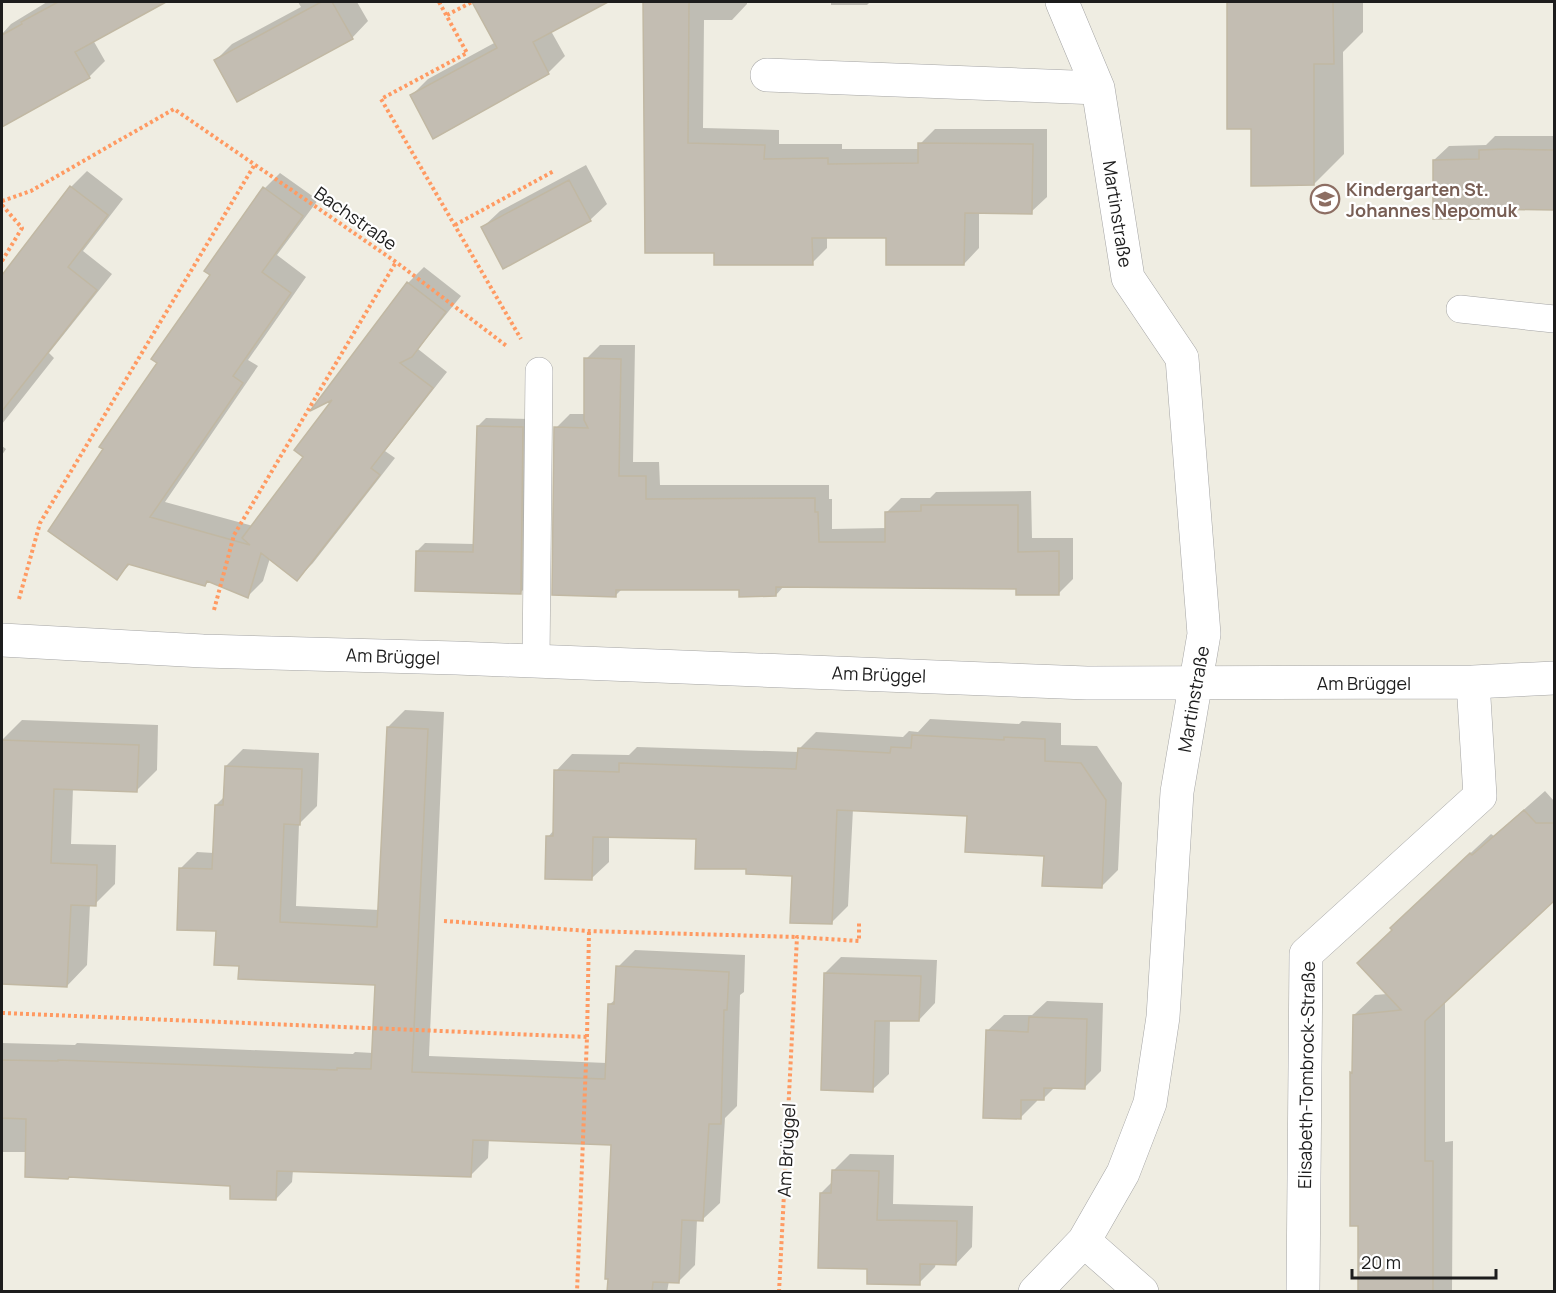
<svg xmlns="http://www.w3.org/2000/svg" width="1556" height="1293" font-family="Manrope,sans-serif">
	<rect width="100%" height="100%" fill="#efede2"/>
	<path fill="#0003" d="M 47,2 L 163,2 L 93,40 L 105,61 L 89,77 L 2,125 L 2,63 L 6,61 L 2,52 L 2,34 L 11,24 Z
		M 298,2 L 357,2 L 368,21 L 352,38 L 216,60 L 232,44 L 301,7 Z
		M 494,2 L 598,2 L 590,9 L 551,31 L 565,56 L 548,73 L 412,95 L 428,79 L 496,42 L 481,14 Z
		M 645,2 L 747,2 L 747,4 L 732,20 L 704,20 L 703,128 L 779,130 L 779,144 L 842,144 L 842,149 L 920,149 L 920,144 L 935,129 L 1047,129 L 1047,197 L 1031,212 L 979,212 L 979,248 L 964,264 L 887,236 L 827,236 L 827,248 L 812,263 L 715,252 L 647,251 Z
		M 831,2 L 870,2 L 867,5 L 831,5 Z
		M 1228,2 L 1363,2 L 1363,32 L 1343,52 L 1344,154 L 1314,184 L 1252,127 L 1228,127 Z
		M 1495,136 L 1554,136 L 1554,208 L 1489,208 L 1479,218 L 1434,160 L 1449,146 L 1486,145 Z
		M 586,165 L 607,204 L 590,220 L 483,227 L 500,211 Z
		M 87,171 L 123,199 L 83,251 L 112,274 L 49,353 L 54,358 L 2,424 L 2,291 L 17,271 L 71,187 Z
		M 280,173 L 318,200 L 277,255 L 306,277 L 248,360 L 258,366 L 165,502 L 253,526 L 305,457 L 337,395 L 408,283 L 424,267 L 461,296 L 418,349 L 447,372 L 385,451 L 395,458 L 313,563 L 297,579 L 270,558 L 263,581 L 247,597 L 209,581 L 205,585 L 131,563 L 117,578 L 160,363 L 265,188 Z
		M 600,345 L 635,345 L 633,462 L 659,462 L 660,485 L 829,485 L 829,499 L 832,499 L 832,529 L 887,528 L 887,512 L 901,498 L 930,498 L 936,492 L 1031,491 L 1032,538 L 1073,538 L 1073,579 L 1059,593 L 1017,588 L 784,586 L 776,595 L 740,588 L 623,588 L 615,596 L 556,428 L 570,414 L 585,414 L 586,359 Z
		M 486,418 L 530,419 L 528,585 L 520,593 L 417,551 L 425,543 L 475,544 L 478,426 Z
		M 2,446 L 6,449 L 2,455 Z
		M 405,710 L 444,712 L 429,1056 L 607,1063 L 610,1004 L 616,999 L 618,967 L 635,950 L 745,955 L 744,992 L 740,995 L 737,1106 L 725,1118 L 720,1203 L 703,1219 L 697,1219 L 695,1265 L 678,1282 L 669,1281 L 667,1292 L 608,1292 L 613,1143 L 489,1139 L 488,1158 L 471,1175 L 293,1170 L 292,1182 L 276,1199 L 232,1185 L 27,1152 L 2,1152 L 2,1043 L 75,1045 L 77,1043 L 353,1054 L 355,1052 L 373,1053 L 376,983 L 240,965 L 180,869 L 197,852 L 214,853 L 216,805 L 225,796 L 226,766 L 243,749 L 319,753 L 317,806 L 299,824 L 296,906 L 380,910 L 388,727 Z
		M 930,719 L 1019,724 L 1022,721 L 1061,723 L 1061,745 L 1097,746 L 1122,783 L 1118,870 L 1102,886 L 968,815 L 853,809 L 848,906 L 831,923 L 794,874 L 748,867 L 698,838 L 609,836 L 609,862 L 592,878 L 548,837 L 554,830 L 556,771 L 572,754 L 629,755 L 637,747 L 799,752 L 799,749 L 816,732 L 903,737 L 909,731 L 918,732 Z
		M 22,720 L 158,725 L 157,770 L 136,791 L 73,788 L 71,844 L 116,845 L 115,884 L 95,904 L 90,904 L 87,965 L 67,986 L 2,982 L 2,740 Z
		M 1545,791 L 1554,801 L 1554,899 L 1445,1001 L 1445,1142 L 1453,1141 L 1452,1292 L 1360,1292 L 1360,1224 L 1352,1073 L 1354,1070 L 1354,1015 L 1375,995 L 1387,994 L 1393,930 L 1412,908 L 1491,834 L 1494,836 Z
		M 841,957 L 937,960 L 935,1003 L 919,1020 L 890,1019 L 889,1074 L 872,1090 L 825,973 Z
		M 1047,1001 L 1103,1003 L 1101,1071 L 1084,1088 L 1055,1087 L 1043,1099 L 1037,1099 L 1037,1101 L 1020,1118 L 987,1031 L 1004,1015 L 1032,1015 Z
		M 850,1154 L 894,1155 L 893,1204 L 973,1206 L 972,1247 L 956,1264 L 936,1263 L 935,1267 L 919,1283 L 868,1267 L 821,1193 L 833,1181 L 834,1170 Z"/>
	<path fill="#c3bdb2" stroke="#c1b8a3" stroke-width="1.5" d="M 58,2 L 166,2 L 75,52 L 90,78 L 2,127 L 2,35 L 22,24 L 21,22 Z
		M 321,2 L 332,2 L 353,39 L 237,102 L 214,60 Z
		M 472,2 L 608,2 L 533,42 L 549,74 L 433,139 L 410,95 L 497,48 Z
		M 643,2 L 689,2 L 688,143 L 765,145 L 764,159 L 828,158 L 828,164 L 918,163 L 918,143 L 1033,144 L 1032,214 L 965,213 L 964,265 L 886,265 L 886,238 L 812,238 L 813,265 L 714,265 L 714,253 L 645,253 Z
		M 1227,2 L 1333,2 L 1334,64 L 1314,64 L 1314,185 L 1251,186 L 1251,129 L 1227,129 Z
		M 1505,149 L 1554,150 L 1554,210 L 1479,209 L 1479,219 L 1433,219 L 1433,160 L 1479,159 L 1479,150 Z
		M 569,180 L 591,221 L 503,269 L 481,227 Z
		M 70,186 L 108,215 L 68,267 L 97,290 L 2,411 L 2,275 Z
		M 263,187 L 303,216 L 262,272 L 291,293 L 233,376 L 243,383 L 150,517 L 250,545 L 242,538 L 303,457 L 294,450 L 332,400 L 310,411 L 407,282 L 446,312 L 412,357 L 400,363 L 433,388 L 371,468 L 380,475 L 297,581 L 261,553 L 248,598 L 207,581 L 205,586 L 128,564 L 117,580 L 48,531 L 103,449 L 99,447 L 157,363 L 151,359 L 210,275 L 204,271 Z
		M 584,358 L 621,359 L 619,476 L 646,476 L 646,499 L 815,498 L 815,512 L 818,512 L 819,542 L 885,542 L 885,512 L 921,511 L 921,505 L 1018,505 L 1018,552 L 1059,551 L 1059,595 L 1016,595 L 1016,589 L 776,587 L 776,596 L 739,597 L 739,590 L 616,590 L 616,597 L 552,595 L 554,427 L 588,428 L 584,420 Z
		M 477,426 L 523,427 L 521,594 L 415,591 L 416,551 L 473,552 Z
		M 387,727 L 428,729 L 412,1072 L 605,1079 L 608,1004 L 614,1004 L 616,966 L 729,972 L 727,1010 L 724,1010 L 721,1124 L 709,1124 L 703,1221 L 682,1220 L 679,1283 L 653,1282 L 652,1292 L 607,1292 L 608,1279 L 605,1279 L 611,1145 L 473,1140 L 471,1177 L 277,1171 L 276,1200 L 230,1199 L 230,1186 L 69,1177 L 68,1179 L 25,1177 L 26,1119 L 2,1118 L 2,1060 L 58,1061 L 58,1060 L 337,1070 L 337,1068 L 371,1069 L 375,985 L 238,979 L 239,966 L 214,965 L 216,931 L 177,930 L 179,868 L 212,869 L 215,805 L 223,805 L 225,766 L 302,769 L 300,825 L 284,824 L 280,922 L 377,927 Z
		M 912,735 L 1004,740 L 1004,737 L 1045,739 L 1045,761 L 1081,763 L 1106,800 L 1102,888 L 1042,886 L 1044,856 L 965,852 L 967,816 L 837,810 L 832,924 L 790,923 L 792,876 L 746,874 L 746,869 L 695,869 L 696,839 L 593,837 L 592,880 L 545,879 L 546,836 L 553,836 L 554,770 L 619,772 L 619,763 L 796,769 L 798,748 L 890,753 L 891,747 L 911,748 Z
		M 2,740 L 139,745 L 137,792 L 54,789 L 51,863 L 97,865 L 96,906 L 71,905 L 67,987 L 2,984 Z
		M 1524,810 L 1536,823 L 1554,823 L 1554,901 L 1425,1021 L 1425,1161 L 1433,1161 L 1433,1292 L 1358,1292 L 1358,1226 L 1350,1226 L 1350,1072 L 1352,1073 L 1353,1015 L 1401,1010 L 1357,963 L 1392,930 L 1390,928 L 1470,853 L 1472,855 Z
		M 824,973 L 921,976 L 919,1021 L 875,1021 L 873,1092 L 821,1090 Z
		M 1029,1017 L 1087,1019 L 1085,1089 L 1044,1088 L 1044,1100 L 1021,1100 L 1021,1119 L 983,1118 L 986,1030 L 1028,1032 Z
		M 832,1170 L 879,1171 L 877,1220 L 957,1221 L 956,1265 L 920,1264 L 920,1285 L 867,1284 L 867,1269 L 818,1268 L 820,1193 L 831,1193 Z"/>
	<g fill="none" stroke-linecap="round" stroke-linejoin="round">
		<g stroke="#a4a4a4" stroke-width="28">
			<path id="lane" d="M 1460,309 L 1554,319
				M 536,661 L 539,371"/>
		</g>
		<g stroke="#a4a4a4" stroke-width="34">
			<path id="street" d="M 767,75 L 1098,88
				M 2,640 L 203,651 L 456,658 L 1087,683 L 1473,682 L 1554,678
				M 1084,1241 L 1142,1292
				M 1035,1292 L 1084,1241 L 1123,1173 L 1150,1103 L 1163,1017 L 1177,792 L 1204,634 L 1182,358 L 1128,278 L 1098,88 L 1062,2
				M 1303,1292 L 1306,954 L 1480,796 L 1473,682"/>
		</g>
		<path stroke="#ff9a62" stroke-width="4" stroke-dasharray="3 3" stroke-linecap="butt" d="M 439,2 L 467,53 L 381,99 L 521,339
			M 447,15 L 472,2
			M 2,201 L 31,191 L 174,109 L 396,262 L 508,347
			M 2,205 L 22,228 L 2,261
			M 455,225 L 554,171
			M 19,599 L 40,523 L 255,164
			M 214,610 L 234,535 L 396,262
			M 444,921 L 589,931 L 797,937
			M 2,1013 L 587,1037 L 577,1292
			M 587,1037 L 589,931
			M 779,1292 L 797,937 L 859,941 L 859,922"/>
		<use href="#lane" stroke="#fff" stroke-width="27"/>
		<use href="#street" stroke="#fff" stroke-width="33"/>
	</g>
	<defs>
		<g id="school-ring" transform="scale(1.5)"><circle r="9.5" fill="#fff" stroke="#8d6e63" stroke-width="1.5"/><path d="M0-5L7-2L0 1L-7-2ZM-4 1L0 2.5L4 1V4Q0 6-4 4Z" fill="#8d6e63"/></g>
	</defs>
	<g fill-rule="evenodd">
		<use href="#school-ring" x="1325" y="199"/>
	</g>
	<g text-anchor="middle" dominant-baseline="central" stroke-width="4.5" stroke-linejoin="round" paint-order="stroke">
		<g font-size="18" font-weight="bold" fill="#785e54" stroke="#fff" text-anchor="start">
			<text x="1346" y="189">Kindergarten St.<tspan x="1346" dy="21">Johannes Nepomuk</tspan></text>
		</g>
		<g font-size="18" fill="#1d1d1d" stroke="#fff">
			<text transform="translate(1118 214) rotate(81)">Martinstraße</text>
			<text transform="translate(356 218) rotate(35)">Bachstraße</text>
			<text transform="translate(393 656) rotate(2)">Am Brüggel</text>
			<text transform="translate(879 674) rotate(2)">Am Brüggel</text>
			<text x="1364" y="683">Am Brüggel</text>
			<text transform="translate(1193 699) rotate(-80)">Martinstraße</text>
			<text transform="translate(1306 1075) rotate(-89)">Elisabeth-Tombrock-Straße</text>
			<text transform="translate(786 1150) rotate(-87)">Am Brüggel</text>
		</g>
	</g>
	<rect width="1556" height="1293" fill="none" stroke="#1d1d1d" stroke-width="6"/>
	<path d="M1352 1269v9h144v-9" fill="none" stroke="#1d1d1d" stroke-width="3"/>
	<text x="1361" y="1269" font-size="18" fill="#1d1d1d" stroke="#ffffff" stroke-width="4.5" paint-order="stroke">20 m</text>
</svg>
